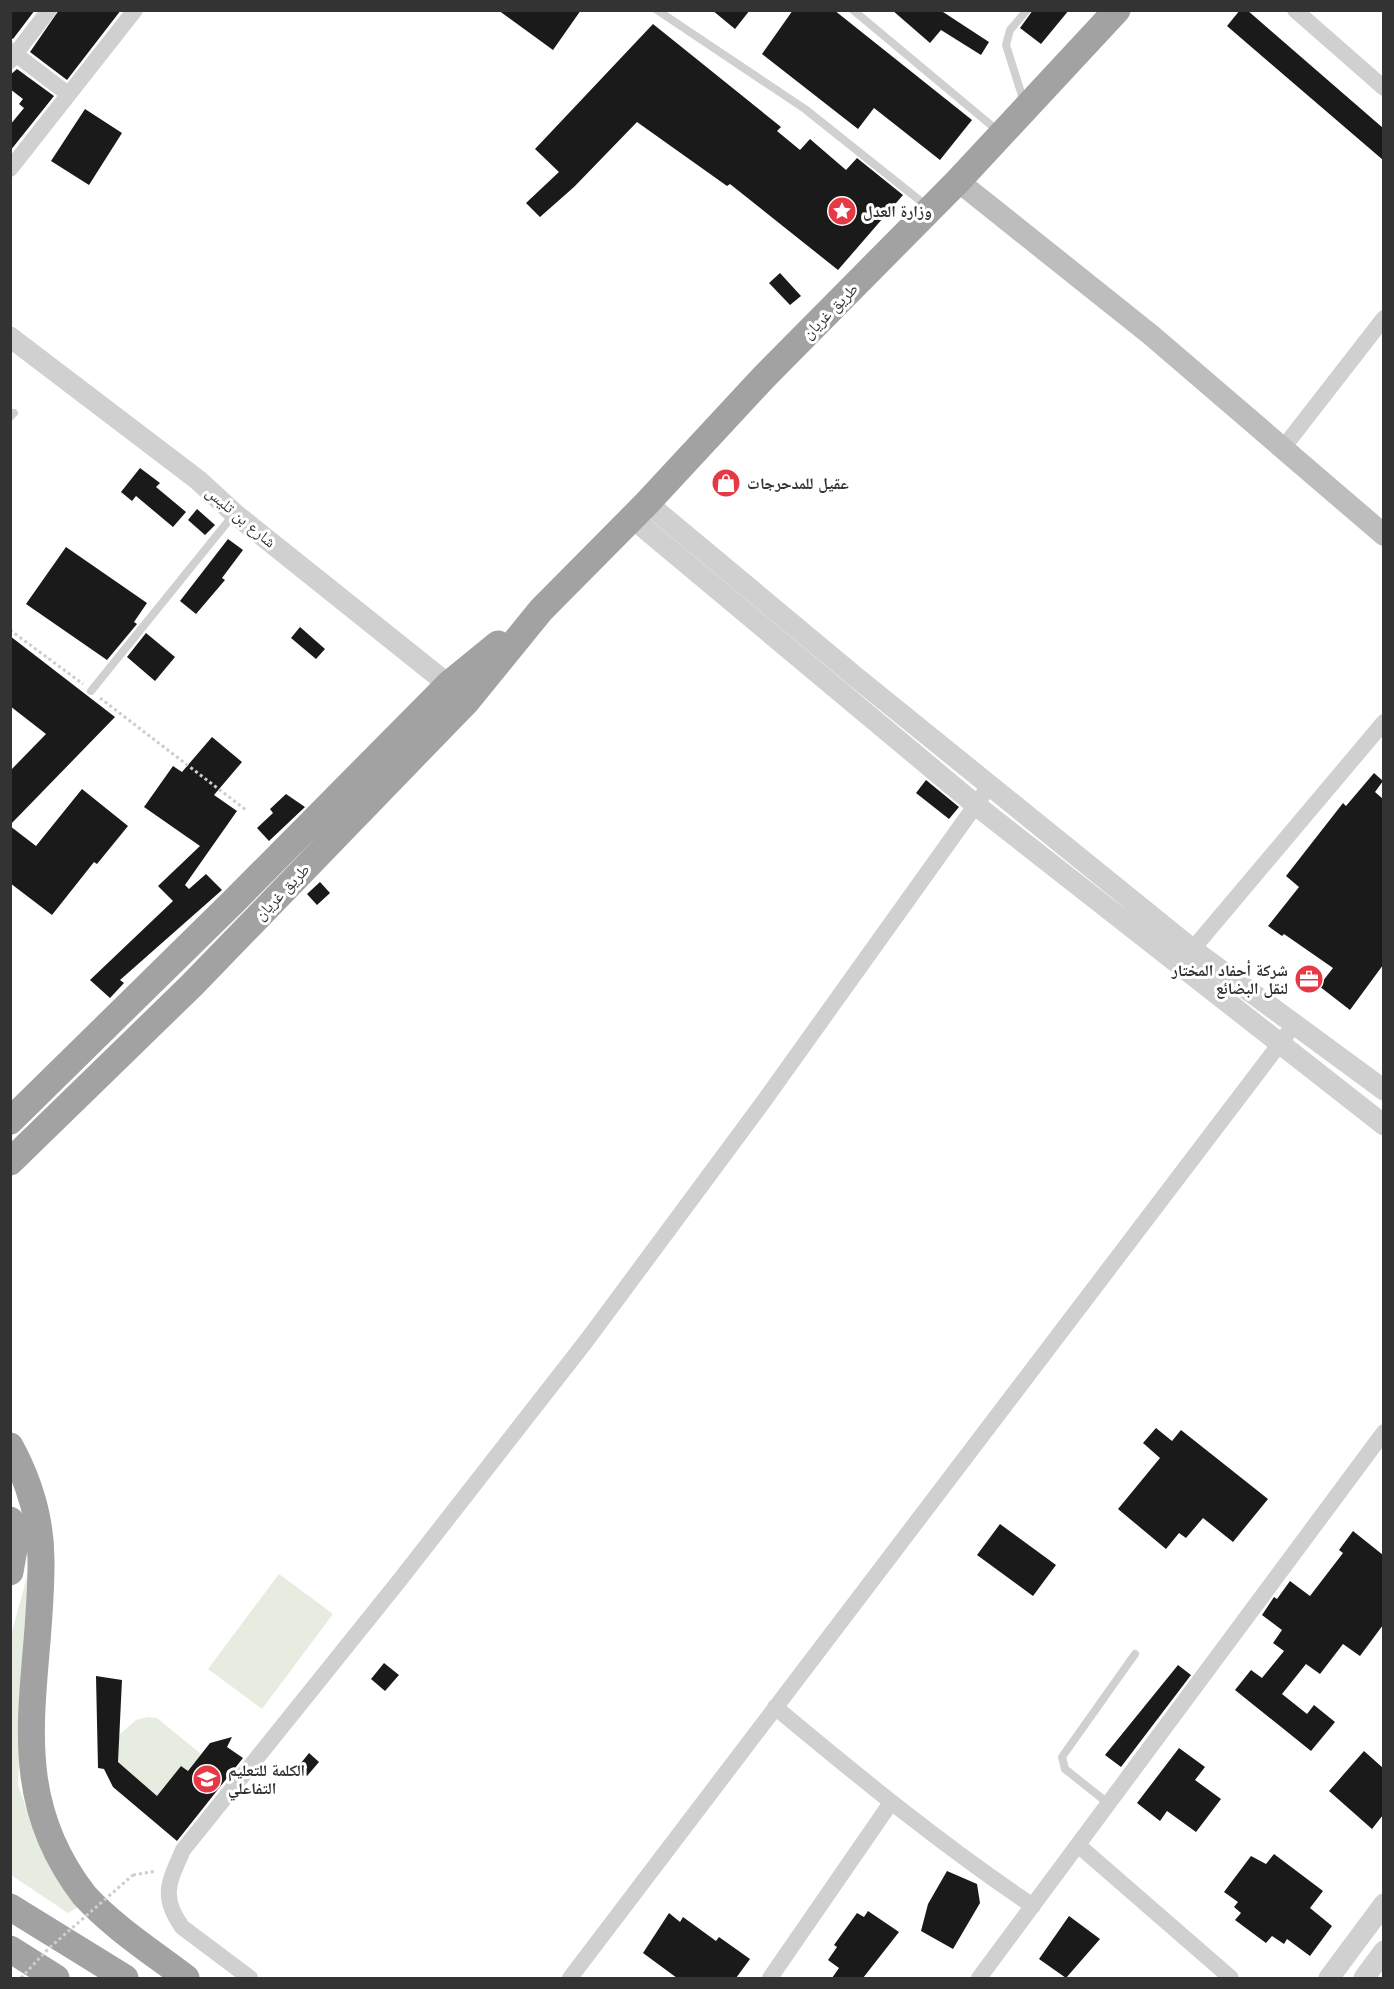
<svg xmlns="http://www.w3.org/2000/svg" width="1394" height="1989" font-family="Jost,'Noto Naskh Arabic',sans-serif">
	<rect width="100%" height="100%" fill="#fff"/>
	<path fill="#e6ecdf" d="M 28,1573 L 18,1785 L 31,1822 L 83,1904 L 68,1913 L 11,1875 L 11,1635 Z
		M 279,1574 L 333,1614 L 262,1709 L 208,1669 Z
		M 148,1717 L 157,1718 L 201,1754 L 188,1771 L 181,1766 L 157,1796 L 123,1766 L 118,1767 L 119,1735 L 136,1720 Z"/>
	<path fill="#1a1a1a" d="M 10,10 L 35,10 L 13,39 L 10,37 Z
		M 59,10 L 121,10 L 67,80 L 30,52 Z
		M 498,10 L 581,10 L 553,50 Z
		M 712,10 L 750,10 L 735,29 Z
		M 793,10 L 834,10 L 972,120 L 940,160 L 874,108 L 858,129 L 762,54 Z
		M 892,10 L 940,10 L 989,42 L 981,55 L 941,30 L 930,43 Z
		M 1033,10 L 1069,10 L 1041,44 L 1020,28 Z
		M 1240,10 L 1247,10 L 1383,128 L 1383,160 L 1227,26 Z
		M 653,24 L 781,127 L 777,131 L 800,150 L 810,139 L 846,170 L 857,158 L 903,195 L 838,270 L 730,184 L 727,186 L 637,122 L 574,187 L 540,217 L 526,203 L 559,172 L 535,149 Z
		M 17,69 L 54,96 L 10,151 L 10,125 L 24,108 L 19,104 L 23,99 L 10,89 L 10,75 Z
		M 85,109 L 122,133 L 89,185 L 51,161 Z
		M 780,273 L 801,296 L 790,305 L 769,283 Z
		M 140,468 L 160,483 L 156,487 L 186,512 L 173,527 L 136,496 L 132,501 L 121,492 Z
		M 197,509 L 215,525 L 205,535 L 188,520 Z
		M 228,539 L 243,550 L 222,578 L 225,580 L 196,614 L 180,601 Z
		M 66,547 L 147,603 L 134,622 L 137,624 L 107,660 L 26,604 Z
		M 300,627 L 325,649 L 316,659 L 291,638 Z
		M 146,633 L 175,657 L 155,681 L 127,657 Z
		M 10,636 L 115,717 L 10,825 L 10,771 L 46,734 L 10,706 Z
		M 212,737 L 242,762 L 214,795 L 237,811 L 185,885 L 189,889 L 206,874 L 222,890 L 120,980 L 124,983 L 110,998 L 90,980 L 173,901 L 158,886 L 200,846 L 144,807 L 173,766 L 182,772 Z
		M 1374,773 L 1383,781 L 1375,792 L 1383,799 L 1383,965 L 1350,1010 L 1319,986 L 1333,968 L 1284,934 L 1282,936 L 1268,926 L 1299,887 L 1286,876 L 1343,803 L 1346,806 Z
		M 926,780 L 959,807 L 949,819 L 916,793 Z
		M 82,789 L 128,826 L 97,864 L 94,862 L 52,915 L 10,883 L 10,826 L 36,846 Z
		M 286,794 L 305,807 L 269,841 L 257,828 L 273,813 L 270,809 Z
		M 320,882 L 330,893 L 317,905 L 307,894 Z
		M 1156,1428 L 1172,1441 L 1181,1430 L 1268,1499 L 1233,1542 L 1203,1518 L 1186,1538 L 1179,1533 L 1166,1549 L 1118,1509 L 1160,1458 L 1143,1443 Z
		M 1000,1524 L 1056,1565 L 1033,1596 L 977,1555 Z
		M 1353,1531 L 1383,1555 L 1383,1625 L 1360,1656 L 1343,1644 L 1320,1674 L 1306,1664 L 1282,1694 L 1307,1714 L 1314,1705 L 1335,1722 L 1311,1751 L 1235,1690 L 1251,1670 L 1262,1678 L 1284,1651 L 1273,1643 L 1282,1630 L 1262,1615 L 1274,1597 L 1277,1599 L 1290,1581 L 1310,1596 L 1343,1553 L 1339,1550 Z
		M 384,1663 L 399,1675 L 385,1691 L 371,1679 Z
		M 1178,1665 L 1191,1675 L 1121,1767 L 1105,1755 Z
		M 96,1676 L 122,1680 L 118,1762 L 157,1796 L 181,1766 L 188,1771 L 210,1743 L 232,1737 L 227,1747 L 243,1758 L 177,1841 L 113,1787 L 104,1769 L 98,1768 Z
		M 1179,1748 L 1205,1767 L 1195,1780 L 1221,1799 L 1196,1832 L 1167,1811 L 1160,1821 L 1137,1803 Z
		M 1364,1751 L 1383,1768 L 1383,1815 L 1372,1829 L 1329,1791 Z
		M 309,1753 L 319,1762 L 307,1776 L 297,1768 Z
		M 1274,1854 L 1323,1891 L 1310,1908 L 1332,1926 L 1310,1956 L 1287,1939 L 1284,1944 L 1272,1936 L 1266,1943 L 1235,1920 L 1241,1913 L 1234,1907 L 1238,1902 L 1224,1892 L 1251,1856 L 1266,1864 Z
		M 947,1871 L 977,1884 L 980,1903 L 953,1949 L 921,1931 L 928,1904 Z
		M 868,1911 L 899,1932 L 863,1978 L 832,1978 L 839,1968 L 828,1960 L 837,1947 L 834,1945 L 857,1913 L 864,1917 Z
		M 669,1913 L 680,1922 L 683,1917 L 716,1941 L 719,1937 L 750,1959 L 736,1978 L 677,1978 L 643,1953 Z
		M 1069,1916 L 1100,1939 L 1066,1978 L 1039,1959 Z"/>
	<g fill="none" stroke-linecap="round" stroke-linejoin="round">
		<path stroke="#cdcdcd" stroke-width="3" stroke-dasharray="3 3" stroke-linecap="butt" d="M 10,630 L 83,684
			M 100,698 L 246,810
			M 133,1875 L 156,1871"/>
		<path stroke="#d0d0d0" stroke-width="8" d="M 657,10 L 805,109 L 928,207
			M 853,10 L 998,131
			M 1024,102 L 1006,45 L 1010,30 L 1027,10
			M 10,417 L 14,413
			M 91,691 L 234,514
			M 1109,1804 L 1065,1769 L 1062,1757 L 1135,1654"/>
		<path stroke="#d0d0d0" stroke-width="16" d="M 1295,10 L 1384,88
			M 10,50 L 68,94
			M 10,61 L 49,10
			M 10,169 L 135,10
			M 1283,448 L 1384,318
			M 1186,957 L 1384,722
			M 775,1707 C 859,1777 942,1845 1033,1906
			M 1078,1845 L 1231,1978
			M 250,1978 L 182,1927 C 160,1896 169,1882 183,1850 L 399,1581 L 587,1340 L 764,1101 L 990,785
			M 570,1978 L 1294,1025
			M 770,1978 L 890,1804
			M 979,1978 L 1384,1432"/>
		<path stroke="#d0d0d0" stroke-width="21" d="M 10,337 L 198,480 L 235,514 L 459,693
			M 647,503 L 857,678 L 1192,949 L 1384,1090
			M 632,518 L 977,806 L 1384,1125
			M 1329,1978 L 1384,1904
			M 1364,1978 L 1384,1951"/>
		<path stroke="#bdbdbd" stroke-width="22" d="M 958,181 L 1151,335 L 1384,535"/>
		<path stroke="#a2a2a2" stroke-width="27" d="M 10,1121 L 235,900 L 449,684 L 498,644
			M 10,1162 L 192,985 L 467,701 L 541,610 L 647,503 L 764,377 L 958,181 L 1117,10
			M 10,1446 C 29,1481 41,1520 41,1560 C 42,1684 0,1786 84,1895 C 113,1927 152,1952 186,1978
			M 10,1520 L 14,1549 L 10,1572
			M 10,1907 L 125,1978
			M 10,1949 L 56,1978"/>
		<path stroke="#cdcdcd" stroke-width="3" stroke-dasharray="3 3" stroke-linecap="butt" d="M 21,1978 L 48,1949 L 133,1875"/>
	</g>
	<defs>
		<g id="sight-disc" transform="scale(1.5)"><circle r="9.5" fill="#e63946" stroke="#fff"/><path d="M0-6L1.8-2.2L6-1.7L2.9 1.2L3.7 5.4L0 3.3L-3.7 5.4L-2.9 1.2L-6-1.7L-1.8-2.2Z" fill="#fff"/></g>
		<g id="shop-disc" transform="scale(1.5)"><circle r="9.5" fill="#e63946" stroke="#fff"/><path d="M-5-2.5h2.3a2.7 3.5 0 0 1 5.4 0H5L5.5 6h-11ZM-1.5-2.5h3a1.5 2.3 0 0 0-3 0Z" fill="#fff"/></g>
		<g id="office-disc" transform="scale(1.5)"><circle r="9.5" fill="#e63946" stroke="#fff"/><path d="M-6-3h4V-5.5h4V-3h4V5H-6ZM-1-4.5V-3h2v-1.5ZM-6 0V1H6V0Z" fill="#fff"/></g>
		<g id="school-disc" transform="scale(1.5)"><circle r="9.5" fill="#e63946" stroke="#fff"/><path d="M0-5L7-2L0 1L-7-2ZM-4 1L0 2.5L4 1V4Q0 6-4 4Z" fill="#fff"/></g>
	</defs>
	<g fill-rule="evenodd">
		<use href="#sight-disc" x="842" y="211"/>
		<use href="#shop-disc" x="726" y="483"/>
		<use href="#office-disc" x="1309" y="979"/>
		<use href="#school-disc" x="207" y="1779"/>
	</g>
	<g text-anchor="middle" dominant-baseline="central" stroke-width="6" stroke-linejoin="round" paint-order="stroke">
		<g font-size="16" font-weight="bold" fill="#333" stroke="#fff" text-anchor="start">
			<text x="863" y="211">وزارة العدل</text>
			<text x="747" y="483">عقيل للمدحرجات</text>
			<text x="1288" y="970" text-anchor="end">شركة أحفاد المختار<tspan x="1288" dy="18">لنقل البضائع</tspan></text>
			<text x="228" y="1770">الكلمة للتعليم<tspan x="228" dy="18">التفاعلي</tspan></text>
		</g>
		<g font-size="16" fill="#333" stroke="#fff">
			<text transform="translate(830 311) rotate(-45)">طريق غريان</text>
			<text transform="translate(241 517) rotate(40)">شارع بن تليس</text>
			<text transform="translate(282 892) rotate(-46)">طريق غريان</text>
		</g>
	</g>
	<rect width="1394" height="1989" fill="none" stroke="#333333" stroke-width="24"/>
</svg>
